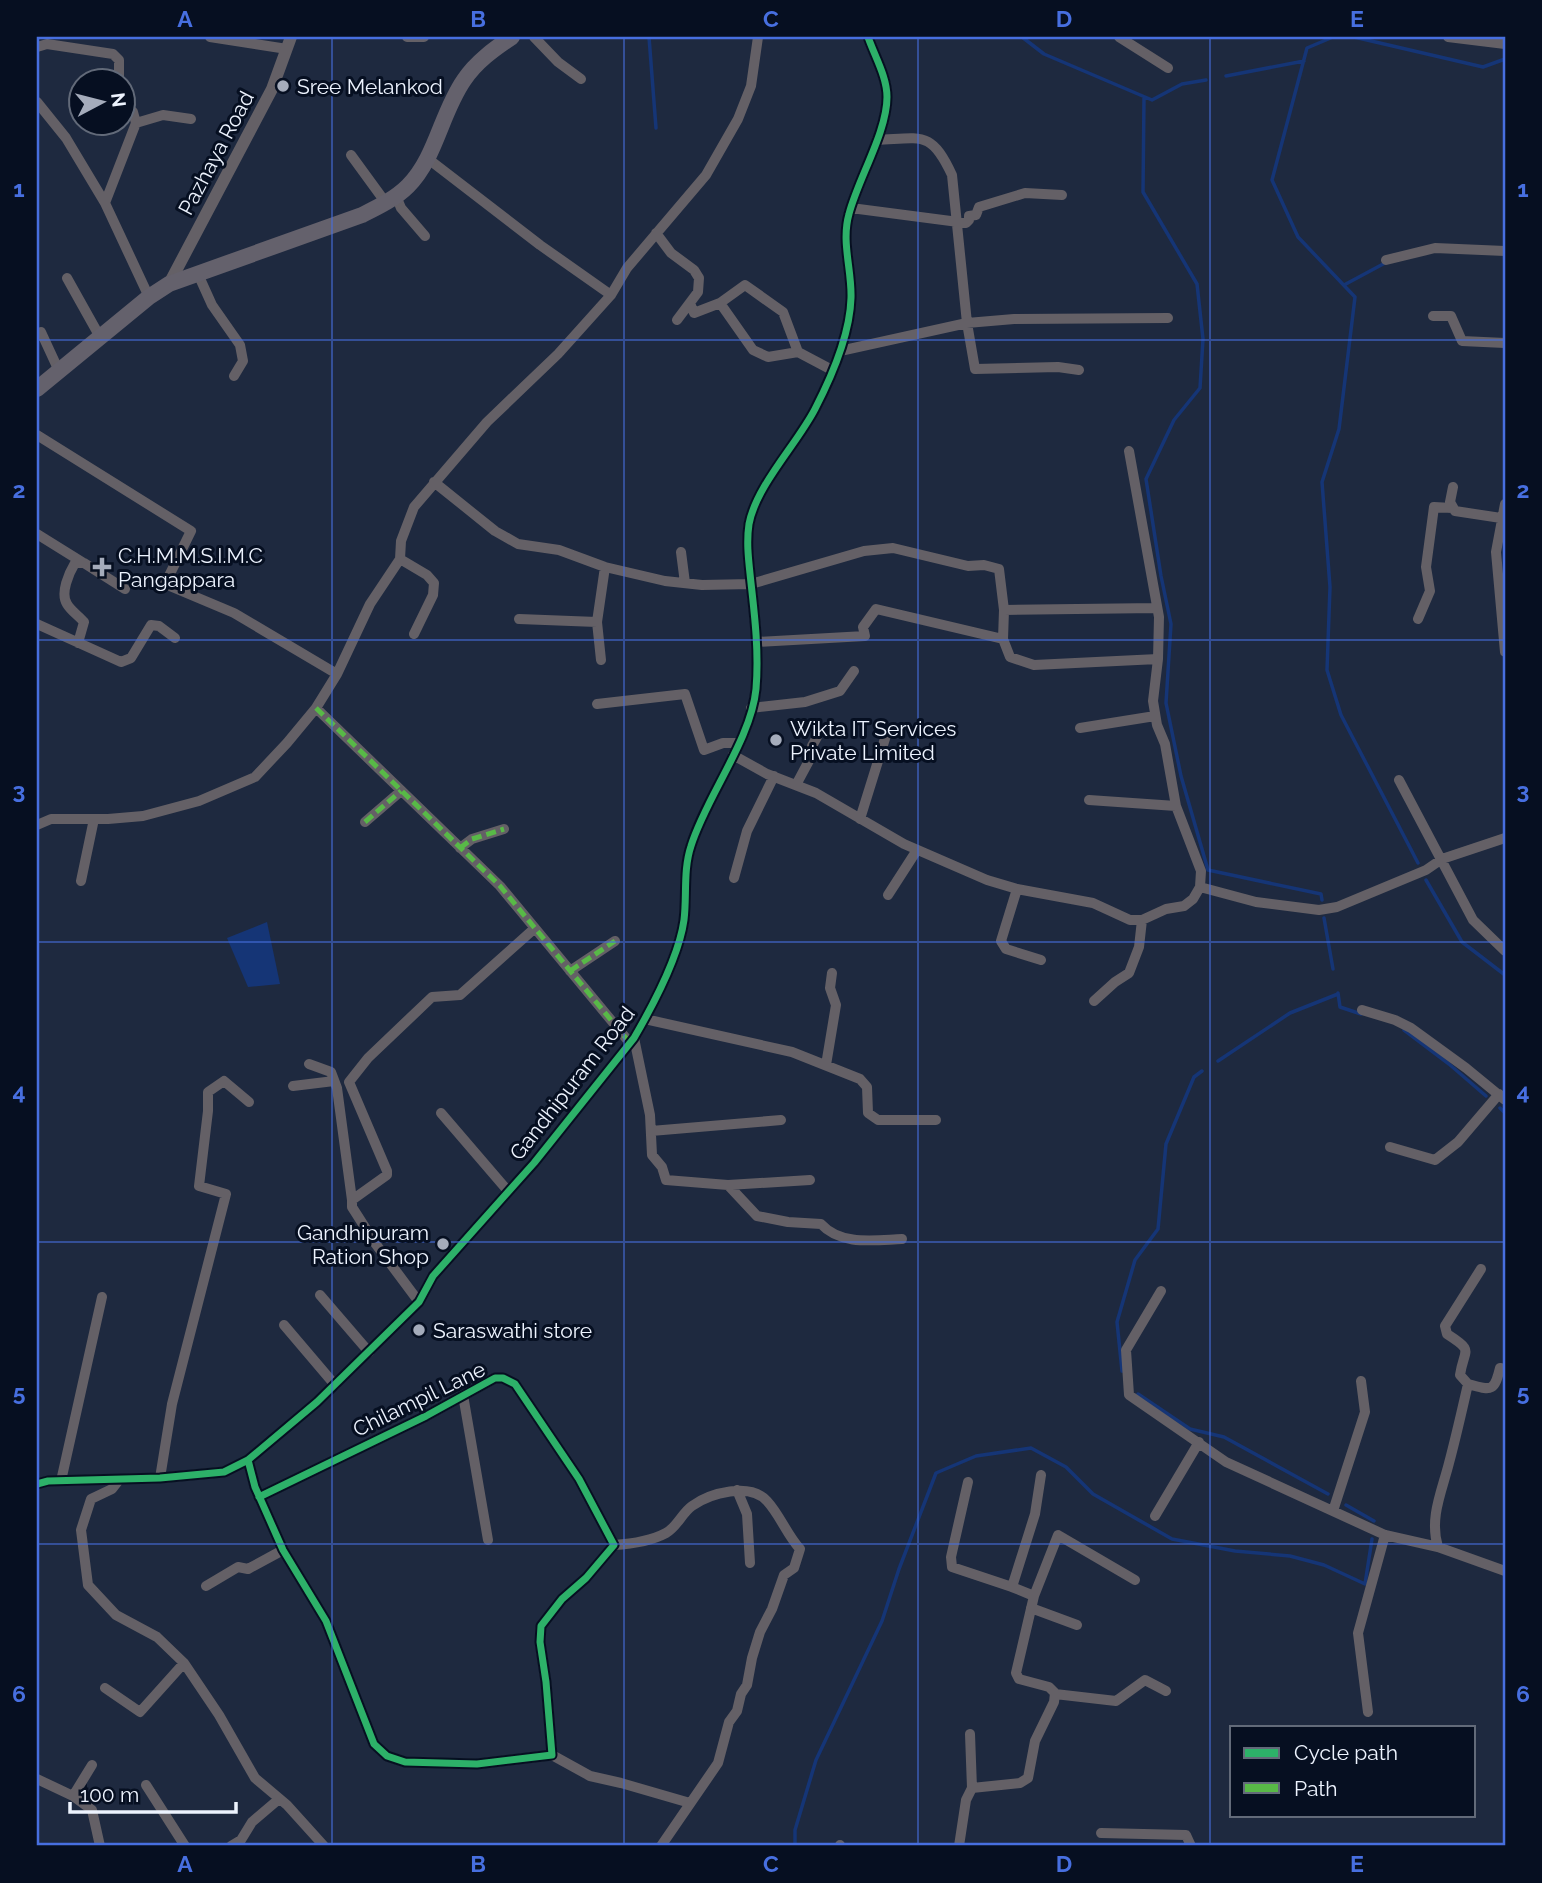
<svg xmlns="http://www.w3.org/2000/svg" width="1542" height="1883" font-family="Raleway,sans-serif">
	<rect width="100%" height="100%" fill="#1e293f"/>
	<path fill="#153576" d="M 267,922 L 280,984 L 248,987 L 227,938 Z"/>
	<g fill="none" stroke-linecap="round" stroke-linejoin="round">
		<path stroke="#153576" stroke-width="3.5" d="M 649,37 L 656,128
			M 1022,37 L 1044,54 L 1152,100 L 1182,84 L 1206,80
			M 1333,37 L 1307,48 L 1272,180 L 1298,237 L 1355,297 L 1339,429 L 1322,482 L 1330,587 L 1327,670 L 1341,715 L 1418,863
			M 1354,37 L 1483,67 L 1505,59
			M 1226,76 L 1304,61
			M 1144,98 L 1143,192 L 1197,284 L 1203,339 L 1200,388 L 1174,420 L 1146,479 L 1161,576 L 1171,624 L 1166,703 L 1181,776 L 1208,870 L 1321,894 L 1322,900
			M 1344,285 L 1385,263
			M 1426,880 L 1462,942 L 1505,975
			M 1324,918 L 1333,969
			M 1338,993 L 1340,1007 L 1361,1014
			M 1404,1030 L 1449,1064 L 1486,1096
			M 1218,1061 L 1290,1013 L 1338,994
			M 1500,1108 L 1505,1113
			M 1122,1371 L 1117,1322 L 1135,1260 L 1158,1229 L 1166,1144 L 1194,1077 L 1202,1071
			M 1138,1394 L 1190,1429 L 1224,1437 L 1328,1494
			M 1346,1505 L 1374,1521
			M 795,1846 L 795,1830 L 816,1760 L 882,1621 L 899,1569 L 936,1473 L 976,1456 L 1031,1448 L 1066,1467 L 1093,1494 L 1172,1539 L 1235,1551 L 1290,1556 L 1324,1565 L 1365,1584 L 1372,1539"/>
		<path stroke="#646066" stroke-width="10" d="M 210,37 L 287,49
			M 407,37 L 424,37
			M 534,37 L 558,62 L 581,79
			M 1119,37 L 1168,68
			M 1448,37 L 1505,44
			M 37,47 L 47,44 L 113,54 L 119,60 L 119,80
			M 37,102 L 66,138 L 105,203 L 149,297
			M 136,123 L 163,115 L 191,119
			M 877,140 C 922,138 931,130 952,175 L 967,323 L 975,369 L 1058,367 L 1079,370
			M 351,155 L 386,203
			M 427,158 L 540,245 L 611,295
			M 396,196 L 401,208 L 425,236
			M 105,203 L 136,123 L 133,112 L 122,102
			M 851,208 L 966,223 L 969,220 L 969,216 L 976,215 L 979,207 L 1025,193 L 1062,195
			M 656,233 L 671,253 L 694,270 L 699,278 L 698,292 L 677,320
			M 1386,260 L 1435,248 L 1505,251
			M 198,274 L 212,305 L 240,345 L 243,361 L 234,376
			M 67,278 L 100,337
			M 690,303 L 694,313 L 720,303 L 745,285 L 783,312 L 798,352 L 832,370
			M 720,303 L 753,350 L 768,357 L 798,352
			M 1433,316 L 1451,316 L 1462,341 L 1505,343
			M 41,332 L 59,371
			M 840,351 L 967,323 L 1014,319 L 1168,318
			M 37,435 L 191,531 L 165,584 L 234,613 L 337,674
			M 1129,451 L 1159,617 L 1158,659 L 1153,701 L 1157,725 L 1165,744 L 1176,806 L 1201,871 L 1200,887
			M 434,482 L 495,531 L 518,544 L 559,550 L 605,567 L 665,581 L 702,585 L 751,584 L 864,551 L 893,548 L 968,566 L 984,565 L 999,569 L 1004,610
			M 1453,487 L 1450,502 L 1455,511 L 1501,518
			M 1505,504 L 1496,552 L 1505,652
			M 37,534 L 82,562
			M 681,552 L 685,583
			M 400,559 L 427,575 L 434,583 L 433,595 L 414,634
			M 1157,608 L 1004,610 L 1003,639 L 1010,657 L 1034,665 L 1158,659
			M 519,619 L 597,622
			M 1418,619 L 1430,591 L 1426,567 L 1434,507 L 1452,508
			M 37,624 L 121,662 L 131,658 L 151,625 L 159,626 L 175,638
			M 756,642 L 865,636 L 863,627 L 876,609 L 1003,639
			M 78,643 L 84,622 C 79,616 71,611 67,604 C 60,593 69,573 75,563 L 84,563 L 125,589
			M 601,660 L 597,622 L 605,567
			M 597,704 L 685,694 L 704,750 L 723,743 L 739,743
			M 316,708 L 500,886 L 630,1043
			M 751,708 L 805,702 L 840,691 L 854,671
			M 1080,728 L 1155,716
			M 733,755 L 767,774 L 816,793 L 904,844 L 987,880 L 1017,889 L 1093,903 L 1130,920 L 1142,920 L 1166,909 L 1184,906 L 1193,899 L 1200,887 L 1256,902 L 1319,910 L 1337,907 L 1426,870 L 1442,859 L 1505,838
			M 1399,780 L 1473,920 L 1505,951
			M 796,785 L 811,757 L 812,746 L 817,737
			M 1089,800 L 1176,806
			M 860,819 L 888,729
			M 365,822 L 401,791
			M 37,825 L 51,819 L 108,819 L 143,816 L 199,801 L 255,777 L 287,743 L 316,708 L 337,674 L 370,604 L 400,559 L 401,541 L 414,507 L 487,422 L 558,354 L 611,295 L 627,268 L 706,175 L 738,119 L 751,86 L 758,37
			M 460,848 L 472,839 L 504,829
			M 734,878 L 747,831 L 774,776
			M 81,881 L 94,819
			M 1017,889 L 1001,941 L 1006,949 L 1041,960
			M 888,895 L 917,850
			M 570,971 L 615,941
			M 1094,1001 L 1115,982 L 1129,973 L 1139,947 L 1142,920
			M 1362,1010 L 1395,1020 L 1411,1028 L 1466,1068 L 1505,1100
			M 645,1019 L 792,1052 L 860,1079 L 867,1087 L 868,1113 L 878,1120 L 936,1120
			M 634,1038 L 650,1115 L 652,1155 L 662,1167 L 666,1180 L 728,1185 L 757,1216 L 788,1222 L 821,1224 C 841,1246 875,1240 902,1239
			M 309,1064 L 331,1072 L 337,1088 L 352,1200
			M 826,1065 L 836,1005 L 830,988 L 832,973
			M 293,1086 L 334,1081
			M 441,1113 L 508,1191
			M 651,1131 L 781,1120
			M 1390,1147 L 1435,1160 L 1458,1142 L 1499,1094
			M 728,1185 L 810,1180
			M 1161,1291 L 1126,1350 L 1129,1395 L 1226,1462 L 1385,1535 L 1438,1547
			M 320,1295 L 369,1352
			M 419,1302 L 375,1243 L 352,1207 L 352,1200 L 387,1175 L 387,1171 L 349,1082 L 368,1058 L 432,997 L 460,995 L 535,928
			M 284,1325 L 335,1385
			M 1505,1369 L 1500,1368 C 1494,1393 1491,1390 1468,1384 C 1462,1410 1456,1437 1449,1463 C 1442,1491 1429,1518 1438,1547 L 1505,1571
			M 1468,1384 L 1460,1375 C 1464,1348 1475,1352 1447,1334 L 1445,1326 L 1481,1269
			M 463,1395 L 488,1540
			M 248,1460 L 255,1487 L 283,1550 L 326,1621 L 374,1744 L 387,1756 L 405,1762 L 477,1764 L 552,1755 L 546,1682 L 540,1642 L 541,1626 L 562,1599 L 586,1578 L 614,1545 L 579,1479 L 515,1384 L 503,1378 L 495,1378 L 426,1416 L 259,1497
			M 160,1478 L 172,1404 L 226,1194 L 199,1186 L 208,1111 L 208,1092 L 224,1081 L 249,1102
			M 119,1480 L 112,1489 L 91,1499 L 81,1530 L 88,1585 L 116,1615 L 157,1637 L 184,1663 L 219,1715 L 255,1778 L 287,1805 L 324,1846
			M 61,1481 L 102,1297
			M 968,1482 L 951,1557 L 952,1567 L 1012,1587
			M 37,1484 L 48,1481 L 160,1478 L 224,1472 L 248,1460 L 317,1402 L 419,1302 L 433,1276 L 534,1163 L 634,1038 C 652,1007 679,956 684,920 C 687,896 683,870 691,846 C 706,797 751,740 756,689 C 759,654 755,618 751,583 C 749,563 746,544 749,524 C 756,486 797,444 815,409 C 832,376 850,335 851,298 C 852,270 841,242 849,214 C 858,179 887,132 887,97 C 887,77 875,57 868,37
			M 737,1490 L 747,1514 L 750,1563
			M 1333,1511 L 1365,1412 L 1361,1381
			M 1155,1516 L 1199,1442
			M 614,1545 C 631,1544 651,1541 666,1533 C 677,1527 682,1513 692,1506 C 710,1493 750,1482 767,1501 C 780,1515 787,1535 800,1549 L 794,1568 L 784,1575 L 772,1609 L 760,1632 L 752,1658 L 747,1685 L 741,1694 L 737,1711 L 729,1722 L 718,1763 L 661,1846
			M 206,1586 L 238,1567 L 248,1569 L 283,1550
			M 1034,1596 L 1012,1587 L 1035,1514 L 1041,1475
			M 1031,1608 L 1077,1625
			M 105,1688 L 140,1712 L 184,1663
			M 1055,1694 L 1116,1701 L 1145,1680 L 1166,1691
			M 1368,1712 L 1358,1633 L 1385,1535
			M 970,1734 L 972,1788
			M 552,1755 L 590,1776 L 621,1783 L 690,1803
			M 37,1779 L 73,1796 L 92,1810 L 100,1846
			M 146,1785 L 185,1846
			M 73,1796 L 92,1765
			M 1101,1833 L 1186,1835 L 1191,1846
			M 231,1846 L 241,1840 L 252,1822 L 279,1799
			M 840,1846 L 840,1845
			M 959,1846 L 966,1800 L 972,1788 L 1020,1783 L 1028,1778 L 1035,1741 L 1054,1702 L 1055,1693 L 1049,1687 L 1019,1679 L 1016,1673 L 1034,1596 L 1058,1535 L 1135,1580"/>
		<path stroke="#646066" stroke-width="12" d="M 169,284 L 272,89 L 291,37"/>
		<path stroke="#64616c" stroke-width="16" d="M 37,389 L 149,297 L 169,284 L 362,215 C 378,207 395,199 408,186 C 436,158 441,113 464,80 C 476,62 494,49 512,37"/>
		<path stroke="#58b947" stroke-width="5" stroke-dasharray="10 5" stroke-linecap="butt" d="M 316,708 L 500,886 L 630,1043
			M 365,822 L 401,791
			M 460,848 L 472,839 L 504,829
			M 570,971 L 615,941"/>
		<g stroke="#060f21" stroke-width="11">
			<path id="cycleway" d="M 248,1460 L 255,1487 L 283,1550 L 326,1621 L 374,1744 L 387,1756 L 405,1762 L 477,1764 L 552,1755 L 546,1682 L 540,1642 L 541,1626 L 562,1599 L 586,1578 L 614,1545 L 579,1479 L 515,1384 L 503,1378 L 495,1378 L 426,1416 L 259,1497
				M 37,1484 L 48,1481 L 160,1478 L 224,1472 L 248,1460 L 317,1402 L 419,1302 L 433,1276 L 534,1163 L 634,1038 C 652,1007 679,956 684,920 C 687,896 683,870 691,846 C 706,797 751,740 756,689 C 759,654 755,618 751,583 C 749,563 746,544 749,524 C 756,486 797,444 815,409 C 832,376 850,335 851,298 C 852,270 841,242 849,214 C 858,179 887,132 887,97 C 887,77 875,57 868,37"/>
		</g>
		<use href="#cycleway" stroke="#2db169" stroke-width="7"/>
	</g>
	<path fill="none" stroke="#476fe0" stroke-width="2" stroke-opacity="0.55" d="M 332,37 L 332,1846M 624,37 L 624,1846M 918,37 L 918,1846M 1210,37 L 1210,1846M 37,340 L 1505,340M 37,640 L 1505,640M 37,942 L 1505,942M 37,1242 L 1505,1242M 37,1544 L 1505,1544"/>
	<g fill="#a5acbb" stroke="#060f21" stroke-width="2.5">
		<circle cx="283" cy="86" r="7"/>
		<path d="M98.5 556.5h7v7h7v7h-7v7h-7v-7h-7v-7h7z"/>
		<circle cx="776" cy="740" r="7"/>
		<circle cx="443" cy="1244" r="7"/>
		<circle cx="419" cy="1330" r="7"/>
	</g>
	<g text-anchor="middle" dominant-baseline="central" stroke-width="6" stroke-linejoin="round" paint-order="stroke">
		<g font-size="21" fill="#edf3fe" stroke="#060f21" text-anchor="start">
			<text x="297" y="86">Sree Melankod</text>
			<text x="118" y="555">C.H.M.M.S.I.M.C<tspan x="118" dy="24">Pangappara</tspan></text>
			<text x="790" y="728">Wikta IT Services<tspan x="790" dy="24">Private Limited</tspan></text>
			<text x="429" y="1232" text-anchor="end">Gandhipuram<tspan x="429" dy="24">Ration Shop</tspan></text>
			<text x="433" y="1330">Saraswathi store</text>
		</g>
		<g font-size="21" fill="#edf3fe" stroke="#060f21">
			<text transform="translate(216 153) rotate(-62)">Pazhaya Road</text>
			<text transform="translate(572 1083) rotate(-52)">Gandhipuram Road</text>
			<text transform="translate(419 1399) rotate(-26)">Chilampil Lane</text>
		</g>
	</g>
	<rect width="1542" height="1883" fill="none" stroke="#060f21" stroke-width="77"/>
	<rect x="1230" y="1726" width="245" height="91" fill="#060f21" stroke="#626a79" stroke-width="2"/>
	<rect x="1244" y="1748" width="35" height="10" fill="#2db169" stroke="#626a79" stroke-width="2"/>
	<text x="1294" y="1760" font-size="21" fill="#edf3fe">Cycle path</text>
	<rect x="1244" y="1783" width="35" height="10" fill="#58b947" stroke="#626a79" stroke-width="2"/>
	<text x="1294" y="1796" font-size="21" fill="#edf3fe">Path</text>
	<g transform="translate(102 102) rotate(83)"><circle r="33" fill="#060f21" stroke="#626a79" stroke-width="2"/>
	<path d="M0-5L12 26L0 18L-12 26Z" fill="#a5acbb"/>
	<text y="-10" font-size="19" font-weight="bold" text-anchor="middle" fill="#edf3fe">N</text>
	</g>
	<path d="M70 1802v10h166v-10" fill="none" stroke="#edf3fe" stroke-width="3.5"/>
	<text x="80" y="1802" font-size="21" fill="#edf3fe" stroke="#060f21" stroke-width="5" paint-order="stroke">100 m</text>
	<rect x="38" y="38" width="1466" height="1806" fill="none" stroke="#476fe0" stroke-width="2.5"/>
	<g font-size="23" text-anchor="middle" font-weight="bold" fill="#476fe0">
		<text x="185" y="27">A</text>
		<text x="478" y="27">B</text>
		<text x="771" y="27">C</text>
		<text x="1064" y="27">D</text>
		<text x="1357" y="27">E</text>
		<text x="19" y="197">1</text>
		<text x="1523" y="197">1</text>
		<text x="19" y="498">2</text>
		<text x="1523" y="498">2</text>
		<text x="19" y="799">3</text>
		<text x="1523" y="799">3</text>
		<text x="19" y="1100">4</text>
		<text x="1523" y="1100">4</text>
		<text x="19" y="1401">5</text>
		<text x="1523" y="1401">5</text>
		<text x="19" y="1702">6</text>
		<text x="1523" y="1702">6</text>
		<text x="185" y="1872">A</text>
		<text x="478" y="1872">B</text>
		<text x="771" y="1872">C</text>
		<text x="1064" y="1872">D</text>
		<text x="1357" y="1872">E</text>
	</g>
</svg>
